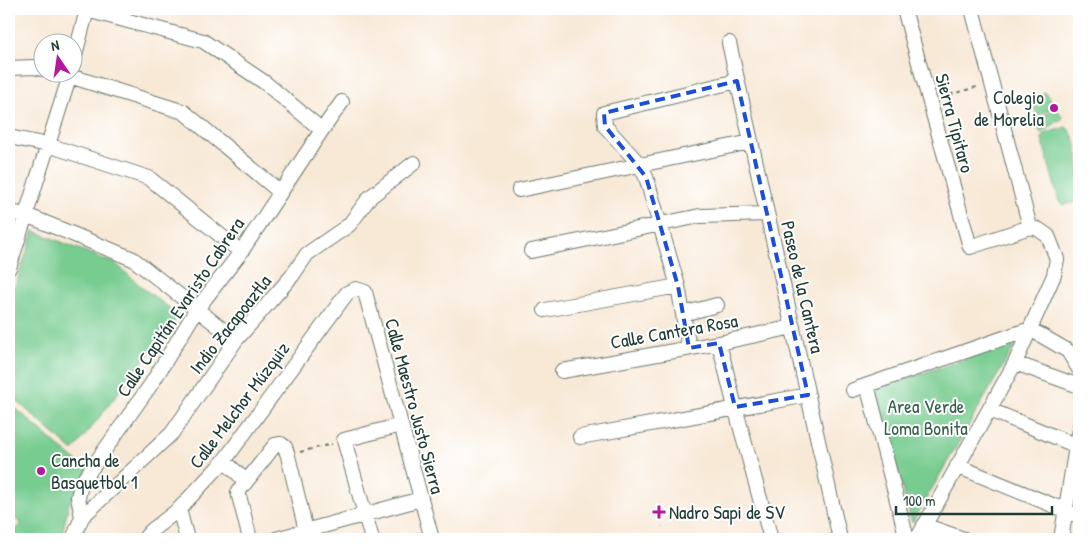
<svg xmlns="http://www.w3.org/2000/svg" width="1088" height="548" font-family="'Patrick Hand',sans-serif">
	<rect width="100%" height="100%" fill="#fff"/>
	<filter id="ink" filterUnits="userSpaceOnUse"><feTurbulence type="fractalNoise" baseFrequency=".02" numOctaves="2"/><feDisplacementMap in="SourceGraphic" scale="10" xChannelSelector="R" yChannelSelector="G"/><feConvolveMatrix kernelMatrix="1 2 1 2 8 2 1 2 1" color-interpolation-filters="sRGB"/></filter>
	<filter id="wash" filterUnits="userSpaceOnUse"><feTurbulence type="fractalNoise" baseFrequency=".0096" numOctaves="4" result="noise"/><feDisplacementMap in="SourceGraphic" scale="20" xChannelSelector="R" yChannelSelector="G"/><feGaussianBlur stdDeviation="1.12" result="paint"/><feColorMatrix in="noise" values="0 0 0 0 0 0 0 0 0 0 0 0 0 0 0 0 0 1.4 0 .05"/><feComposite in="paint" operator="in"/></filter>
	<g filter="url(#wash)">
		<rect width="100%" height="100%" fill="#f8e9d7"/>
		<path fill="#77cc90" stroke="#4b8462" d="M 1045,92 L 1054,106 L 1039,116 L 1029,102 Z
			M 1056,108 L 1063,118 L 1041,133 L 1034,122 Z
			M 1066,127 C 1082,138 1079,183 1079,201 L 1064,205 L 1059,202 L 1042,139 L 1043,134 Z
			M 34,231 L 116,264 L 144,289 L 179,315 L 73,451 L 9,394 L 9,288 L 15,286 Z
			M 1017,342 L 912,523 L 875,389 Z
			M 9,402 L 58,446 L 88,470 L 69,503 L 61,539 L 16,539 L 12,533 L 21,523 L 9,514 Z"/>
	</g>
	<g filter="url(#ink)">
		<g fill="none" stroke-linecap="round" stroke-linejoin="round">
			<g stroke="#6b796d" stroke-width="16">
				<path id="minor" d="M 83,9 L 203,41 L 264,82 L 322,130
					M 904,9 L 970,247 L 1030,227 L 1038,229 L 1048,236 L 1057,259 L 1054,275 L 1015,363 L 917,539
					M 972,9 L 1030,227
					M 729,43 L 840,539
					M 72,66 L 87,10
					M 9,68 L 34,67 L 42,69
					M 57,72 L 184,112 L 280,192
					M 9,137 L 48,145 L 149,178 L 241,252
					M 519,190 L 751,142
					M 9,212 L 26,215 L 133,259 L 236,340
					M 531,251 L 700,216 L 767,214
					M 9,268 L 71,72
					M 545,310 L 678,286
					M 683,314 L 717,305
					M 719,343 L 735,407 L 771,539
					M 689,348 L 678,286 L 646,177 L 640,165 L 605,126 L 604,113 L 737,81
					M 1015,363 L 1079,386
					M 562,371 L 719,343 L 793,327
					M 867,385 L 907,539
					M 853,390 L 1030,329 L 1068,351 L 1079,369
					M 990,410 L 1077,446
					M 580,437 L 808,395
					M 224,461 L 246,481
					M 957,466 L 1079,516
					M 179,509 L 187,539
					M 82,517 L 172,433 L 236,340 L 292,276 L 307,254 L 349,225 L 370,197 L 414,163
					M 924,525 L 964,539
					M 73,539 L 82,517 L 78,497 L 82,482 L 152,383 L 197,309 L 241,252 L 322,130 L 342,102
					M 144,539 L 151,531 L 179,509 L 224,461 L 347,293 L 356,289 L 365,292 L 432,539
					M 250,539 L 238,492 L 275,445 L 281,444 L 285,447 L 288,456 L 308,539
					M 276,539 L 421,499
					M 372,539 L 344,440 L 401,425
					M 1061,539 L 1079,428"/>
			</g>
			<path stroke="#6b796d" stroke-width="2" stroke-dasharray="4 4" stroke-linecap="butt" d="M 942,97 L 980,86
				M 300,452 L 332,444
				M 392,539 L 419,533"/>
			<use href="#minor" stroke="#fff" stroke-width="14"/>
		</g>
	</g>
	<path fill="none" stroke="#1d4ed8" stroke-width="4" stroke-dasharray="10 6" stroke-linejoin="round" d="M 737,81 L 808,395 L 735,407 L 719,343 L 689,348 L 678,286 L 646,177 L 605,126 L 604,113 Z"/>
	<g fill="#b5179e" stroke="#fff" stroke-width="2">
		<circle cx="1054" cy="108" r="5"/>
		<circle cx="41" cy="471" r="5"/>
		<path d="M656.5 504.5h5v5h5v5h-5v5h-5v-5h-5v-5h5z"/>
	</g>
	<g text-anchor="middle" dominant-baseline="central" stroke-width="4" stroke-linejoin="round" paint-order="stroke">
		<g font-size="19" fill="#1f3d34" stroke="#fff" text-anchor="start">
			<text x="1044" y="97" text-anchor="end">Colegio<tspan x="1044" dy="22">de Morelia</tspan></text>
			<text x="51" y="460">Cancha de<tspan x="51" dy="22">Basquetbol 1</tspan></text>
			<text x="669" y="512">Nadro Sapi de SV</text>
		</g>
		<g font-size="19" fill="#1f3d34" stroke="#fff">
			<text transform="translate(955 123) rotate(75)">Sierra Tipitaro</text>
			<text transform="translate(803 287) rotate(77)">Paseo de la Cantera</text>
			<text transform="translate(180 307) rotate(-56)">Calle Capitán Evaristo Cabrera</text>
			<text transform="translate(230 324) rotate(-52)">Indio Zacapoaztla</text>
			<text transform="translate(674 331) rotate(-10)">Calle Cantera Rosa</text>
			<text transform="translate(239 405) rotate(-53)">Calle Melchor Múzquiz</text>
			<text transform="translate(415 406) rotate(75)">Calle Maestro Justo Sierra</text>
		</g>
		<g font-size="19" fill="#35614b" stroke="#fff">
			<text x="926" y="406">Area Verde<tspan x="926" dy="22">Loma Bonita</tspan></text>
		</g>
	</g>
	<rect width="1088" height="548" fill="none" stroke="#fff" stroke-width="30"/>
	<g transform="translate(58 58) rotate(347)"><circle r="24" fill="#ffffff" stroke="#a5b1ae"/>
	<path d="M0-4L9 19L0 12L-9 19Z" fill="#b5179e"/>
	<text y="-8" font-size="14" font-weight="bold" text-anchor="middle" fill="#1f3d34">N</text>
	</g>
	<path d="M896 506v8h156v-8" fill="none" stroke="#1f3d34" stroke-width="2.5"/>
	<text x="903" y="506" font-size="15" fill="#1f3d34" stroke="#ffffff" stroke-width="4" paint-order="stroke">100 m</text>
</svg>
